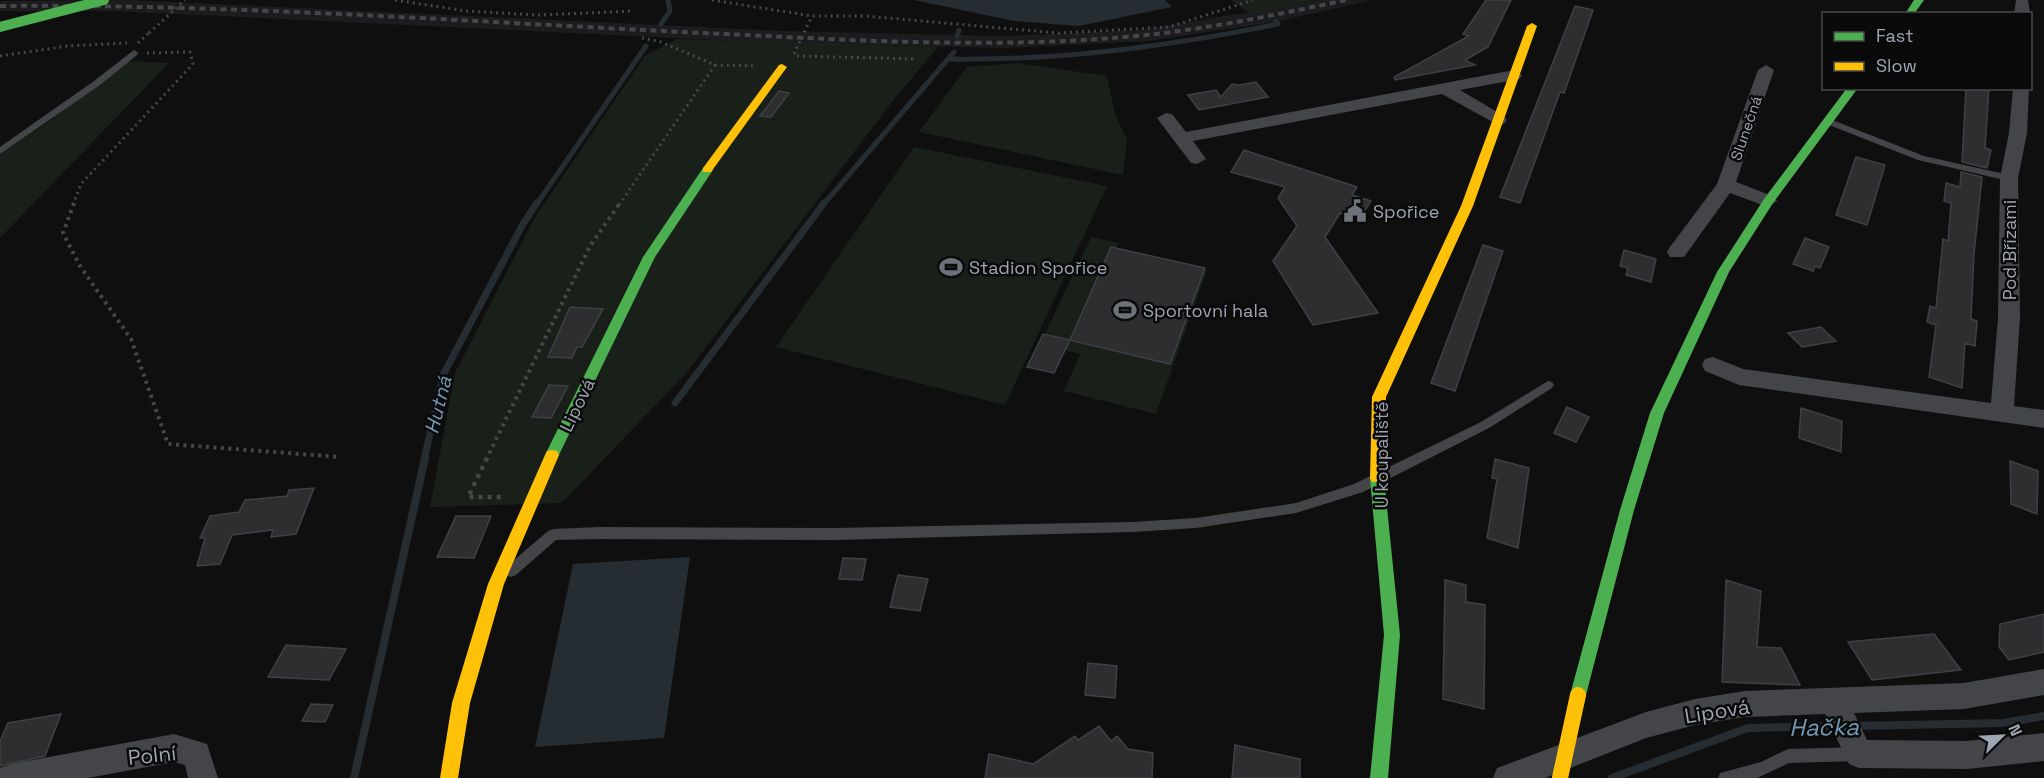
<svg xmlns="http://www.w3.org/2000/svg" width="2044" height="778" font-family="'Space Grotesk',sans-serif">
	<rect width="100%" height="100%" fill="#0f0f10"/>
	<path fill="#1c1c1e" d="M 132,0 L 785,31 L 1005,36 L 1142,30 L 1320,0 L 1373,0 L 1276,22 L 1148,41 L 1005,48 L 780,43 L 113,11 L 0,11 L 0,1 Z"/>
	<path fill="#19201a" d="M 1231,0 L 1319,0 L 1250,14 Z
		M 677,39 L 938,47 L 895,98 L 688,371 L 562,503 L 430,507 L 455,373 L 535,217 L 645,56 Z
		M 127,61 L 169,63 L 0,238 L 0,154 L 48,122 Z
		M 1017,63 L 1107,76 L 1115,114 L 1127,140 L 1123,175 L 919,132 L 967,67 Z
		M 914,147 L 1107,186 L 1005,405 L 776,347 Z
		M 1091,237 L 1119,243 L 1116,249 L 1207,270 L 1156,414 L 1064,391 L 1080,354 L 1064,350 L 1029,367 Z"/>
	<path fill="#252d33" d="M 914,0 L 1165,0 L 1172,7 L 1079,26 L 1014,21 Z
		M 690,557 L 664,738 L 535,747 L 573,564 Z"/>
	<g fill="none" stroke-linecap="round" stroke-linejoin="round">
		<path stroke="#252d33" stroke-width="5" d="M 661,24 L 670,11 L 668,0
			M 957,36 L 959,30
			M 948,59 C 1060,61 1169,46 1278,24 L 1276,21
			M 536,205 L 646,46
			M 823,205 L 954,52"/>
		<path stroke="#252d33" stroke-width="7" d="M 675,403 L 824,203
			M 424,460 L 443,375 L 523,224 L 537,203"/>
		<path stroke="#252d33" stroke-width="8" d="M 1852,726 L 2003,723 L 2044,716
			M 354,778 L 425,458
			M 1612,778 L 1748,728 L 1838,726"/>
	</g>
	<path fill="#2e2e31" stroke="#3e4044" stroke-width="1.5" d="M 1486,0 L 1511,0 L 1488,47 L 1465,60 L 1475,65 L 1395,80 L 1394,77 L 1469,36 L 1463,34 Z
		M 1575,6 L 1593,10 L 1564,93 L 1560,92 L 1520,203 L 1500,197 Z
		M 1256,82 L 1268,97 L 1199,110 L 1188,95 L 1216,90 L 1221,97 L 1232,84 L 1239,85 Z
		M 1966,88 L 1989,88 L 1985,148 L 1991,150 L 1987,168 L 1962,162 Z
		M 779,91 L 789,93 L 771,117 L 760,116 Z
		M 1244,150 L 1357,187 L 1352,195 L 1371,201 L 1359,220 L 1340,213 L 1325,237 L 1378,313 L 1313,325 L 1273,261 L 1297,226 L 1278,198 L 1285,187 L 1231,172 Z
		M 1856,157 L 1885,165 L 1867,225 L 1836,215 Z
		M 1961,172 L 1982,177 L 1974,254 L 1971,319 L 1977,321 L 1975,346 L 1965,343 L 1962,388 L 1929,377 L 1936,325 L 1927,322 L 1930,306 L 1936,308 L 1943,239 L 1948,241 L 1951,203 L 1944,201 L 1946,183 L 1960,187 Z
		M 1805,238 L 1829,247 L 1820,268 L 1815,266 L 1813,271 L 1793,264 Z
		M 1483,245 L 1503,251 L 1455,391 L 1431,383 Z
		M 1111,247 L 1205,268 L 1170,364 L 1070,340 L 1054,373 L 1027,367 L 1043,334 L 1070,340 Z
		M 1624,250 L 1656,259 L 1651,282 L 1626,275 L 1628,268 L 1620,266 Z
		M 570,307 L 603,309 L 582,347 L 577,347 L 572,358 L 548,357 Z
		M 1821,327 L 1836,341 L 1802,347 L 1788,333 Z
		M 549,385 L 568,386 L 551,418 L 532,417 Z
		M 1567,407 L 1589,417 L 1576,442 L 1554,433 Z
		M 1801,408 L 1842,421 L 1841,452 L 1799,438 Z
		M 1495,459 L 1529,468 L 1518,548 L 1487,538 L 1497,479 L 1492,478 Z
		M 2010,461 L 2038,471 L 2037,514 L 2011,504 Z
		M 314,488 L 296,534 L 271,537 L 273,530 L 232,535 L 220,564 L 197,566 L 205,538 L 200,538 L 210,516 L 239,512 L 245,500 L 287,496 L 289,490 Z
		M 456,516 L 491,516 L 474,558 L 437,557 Z
		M 843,558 L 866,559 L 862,580 L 839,579 Z
		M 898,575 L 928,579 L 920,611 L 890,607 Z
		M 1445,580 L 1466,585 L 1466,602 L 1485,605 L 1484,709 L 1443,699 Z
		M 1726,580 L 1761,591 L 1757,647 L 1781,648 L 1800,685 L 1722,682 Z
		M 2044,614 L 2044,652 L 2009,660 L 1999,647 L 2000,624 Z
		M 1934,634 L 1961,670 L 1872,680 L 1848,642 Z
		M 286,645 L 346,649 L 329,680 L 268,677 Z
		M 1088,663 L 1117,666 L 1115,698 L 1085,695 Z
		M 311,704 L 333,705 L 325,722 L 302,721 Z
		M 61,714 L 45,756 L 0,766 L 0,741 L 8,723 Z
		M 1099,726 L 1111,741 L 1117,736 L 1128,749 L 1153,753 L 1152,778 L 985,778 L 989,754 L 1033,764 L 1075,736 L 1078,740 Z
		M 1235,745 L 1300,759 L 1300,778 L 1232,778 Z"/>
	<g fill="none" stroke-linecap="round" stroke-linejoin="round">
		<path stroke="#45474b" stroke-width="3" stroke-dasharray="2 4" stroke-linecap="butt" d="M 395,0 L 467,11 L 538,15 L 634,11
			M 712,0 L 812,16 L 865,16 L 1058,33 L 1169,27 L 1253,0
			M 642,38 L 661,42 L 715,65 L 757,66
			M 138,43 L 149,33
			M 794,54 L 812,16
			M 0,56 L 68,46 L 127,43
			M 797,56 L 917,59
			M 73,205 L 81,184 L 193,64 L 190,52 L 145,53
			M 619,205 L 715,65"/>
		<path stroke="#45474b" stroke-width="4" stroke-dasharray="3 4.5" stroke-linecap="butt" d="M 74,203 L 63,233 L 80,266 L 131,339 L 168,444 L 340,457
			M 486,460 L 590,246 L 620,203"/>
		<path stroke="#45474b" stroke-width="4.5" stroke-dasharray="4 5" stroke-linecap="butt" d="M 487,458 L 468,497 L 504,497"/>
		<path fill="#444549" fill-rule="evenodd" d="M 134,50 L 138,53 L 137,55 L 100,85 L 0,154 L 0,147 L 94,81 Z
			M 1827,118 L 1924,156 L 2009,175 L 2014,178 L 2009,181 L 1918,160 L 1824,123 L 1824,119 Z
			M 1548,381 L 1552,382 L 1554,385 L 1552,388 L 1489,428 L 1363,492 L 1296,513 L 1196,528 L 1132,532 L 835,540 L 599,539 L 556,540 L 516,575 L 511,577 L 506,575 L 504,571 L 506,567 L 548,531 L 553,529 L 599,527 L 835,528 L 1132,522 L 1196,518 L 1296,503 L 1354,484 L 1481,422 Z
			M 1859,747 L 1865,749 L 1867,754 L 1865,759 L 1859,761 L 1789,763 L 1757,778 L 1718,778 L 1720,773 L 1761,762 L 1788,749 Z"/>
		<path fill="#444549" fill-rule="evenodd" d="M 2016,0 L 2028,0 L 2030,14 L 2014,14 Z
			M 1766,65 L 1774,70 L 1736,182 L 1775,197 L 1777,201 L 1768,207 L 1730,193 L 1684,257 L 1670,257 L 1667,252 L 1670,247 L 1717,184 L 1758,70 Z
			M 1514,70 L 1522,75 L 1520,79 L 1460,90 L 1504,116 L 1507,120 L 1504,124 L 1498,125 L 1442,94 L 1193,141 L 1206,159 L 1197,164 L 1191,163 L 1157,118 L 1166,113 L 1172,114 L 1186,132 Z
			M 2013,88 L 2029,88 L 2027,133 L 2018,178 L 2020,318 L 2014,406 L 2044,410 L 2044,428 L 1739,385 L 1705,371 L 1702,365 L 1705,359 L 1713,357 L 1743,369 L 1991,403 L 1998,318 L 2000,178 L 2009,133 Z
			M 2044,669 L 2044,695 L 1964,709 L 1854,713 L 1867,740 L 1967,741 L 2044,733 L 2044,761 L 1967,769 L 1859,768 L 1849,764 L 1825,714 L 1745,717 L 1695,725 L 1646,738 L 1545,778 L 1493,778 L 1497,768 L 1508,764 L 1646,712 L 1695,699 L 1745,691 L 1964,683 Z
			M 174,734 L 207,744 L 218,778 L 188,778 L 185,765 L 174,762 L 88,778 L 0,778 L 0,768 L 11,764 Z"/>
		<path fill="#4caf50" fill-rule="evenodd" d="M 1914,0 L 1924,0 L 1914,14 L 1905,14 Z
			M 1847,88 L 1858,88 L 1773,203 L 1729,272 L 1664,413 L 1634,510 L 1586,695 L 1584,700 L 1578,703 L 1572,700 L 1570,695 L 1620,510 L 1650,413 L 1717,272 L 1764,199 Z
			M 707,167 L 713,170 L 655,257 L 557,459 L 547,459 L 545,455 L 643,257 L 703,168 Z
			M 1377,472 L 1382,474 L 1384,478 L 1400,635 L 1388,778 L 1370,778 L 1384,635 L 1370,478 L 1372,474 Z"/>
		<path fill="#ffc107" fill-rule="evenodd" d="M 1532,23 L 1537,26 L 1473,206 L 1386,397 L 1384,478 L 1382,482 L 1372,482 L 1370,478 L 1372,397 L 1461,206 L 1527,26 Z
			M 782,64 L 787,67 L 711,172 L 703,172 L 703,168 L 779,65 Z
			M 552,450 L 557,451 L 559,455 L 504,584 L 470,703 L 458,778 L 440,778 L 452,703 L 488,584 L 545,455 L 547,451 Z"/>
		<path stroke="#44464a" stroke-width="4" stroke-dasharray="6 4.5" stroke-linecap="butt" d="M 0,6 C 235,4 470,22 705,33 C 847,40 1004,50 1146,35 C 1213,28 1280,14 1346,0"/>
		<path stroke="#45474b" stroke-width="3" stroke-dasharray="2 4" stroke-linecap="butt" d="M 149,33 L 185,0"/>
		<path stroke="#4caf50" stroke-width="10" d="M 0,27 L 104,0"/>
		<path stroke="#ffc107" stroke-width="16" d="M 1560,778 L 1578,695"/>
	</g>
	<defs>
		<g id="civic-bare" transform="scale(1.8)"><path d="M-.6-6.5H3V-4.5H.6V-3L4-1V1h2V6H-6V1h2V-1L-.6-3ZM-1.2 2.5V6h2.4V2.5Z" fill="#6d717a" stroke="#0a0a0b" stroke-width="2.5" paint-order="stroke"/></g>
		<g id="stadium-bare" transform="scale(1.8)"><path d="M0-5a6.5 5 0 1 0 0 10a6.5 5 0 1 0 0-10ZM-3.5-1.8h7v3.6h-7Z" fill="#6d717a" stroke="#0a0a0b" stroke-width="2.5" paint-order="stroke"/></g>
	</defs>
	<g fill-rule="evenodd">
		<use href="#civic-bare" x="1355" y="211"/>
		<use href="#stadium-bare" x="951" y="267"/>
		<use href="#stadium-bare" x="1125" y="310"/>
	</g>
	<g text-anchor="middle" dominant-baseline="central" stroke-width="5" stroke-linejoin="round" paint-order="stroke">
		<g font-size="15" fill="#9fa6b3" stroke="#0a0a0b">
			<text transform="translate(1746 128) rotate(-71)">Slunečná</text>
		</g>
		<g font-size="18" fill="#9fa6b3" stroke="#0a0a0b" text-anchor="start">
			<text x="1373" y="211">Spořice</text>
			<text x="969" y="267">Stadion Spořice</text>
			<text x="1143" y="310">Sportovní hala</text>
		</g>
		<g font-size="18" fill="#9fa6b3" stroke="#0a0a0b">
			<text transform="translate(2009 250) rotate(-90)">Pod Břízami</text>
			<text transform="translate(577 405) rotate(-64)">Lipová</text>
			<text transform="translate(1381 455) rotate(-90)">U koupaliště</text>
		</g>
		<g font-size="20" font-style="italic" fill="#7297b2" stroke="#0a0a0b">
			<text transform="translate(438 405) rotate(-76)">Hutná</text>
		</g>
		<g font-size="21" fill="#9fa6b3" stroke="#0a0a0b">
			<text transform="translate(1717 711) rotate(-9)">Lipová</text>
			<text transform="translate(152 755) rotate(-6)">Polní</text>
		</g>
		<g font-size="24" font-style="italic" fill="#7297b2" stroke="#0a0a0b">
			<text transform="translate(1824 727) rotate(-1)">Hačka</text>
		</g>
	</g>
	<rect x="1822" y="12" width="210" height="78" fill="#0a0a0b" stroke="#46484e" stroke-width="1.5"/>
	<rect x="1834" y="32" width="30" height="9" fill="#4caf50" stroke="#46484e" stroke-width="1.5"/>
	<text x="1876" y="42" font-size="18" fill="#9fa6b3">Fast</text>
	<rect x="1834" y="62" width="30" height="9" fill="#ffc107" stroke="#46484e" stroke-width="1.5"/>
	<text x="1876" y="72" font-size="18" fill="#9fa6b3">Slow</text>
	<g transform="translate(2002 736) rotate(66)" stroke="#0a0a0b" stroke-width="4.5" paint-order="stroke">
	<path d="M0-4.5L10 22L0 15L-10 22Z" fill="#9fa6b3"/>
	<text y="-9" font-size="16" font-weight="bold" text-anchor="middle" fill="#9fa6b3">N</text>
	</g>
</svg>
